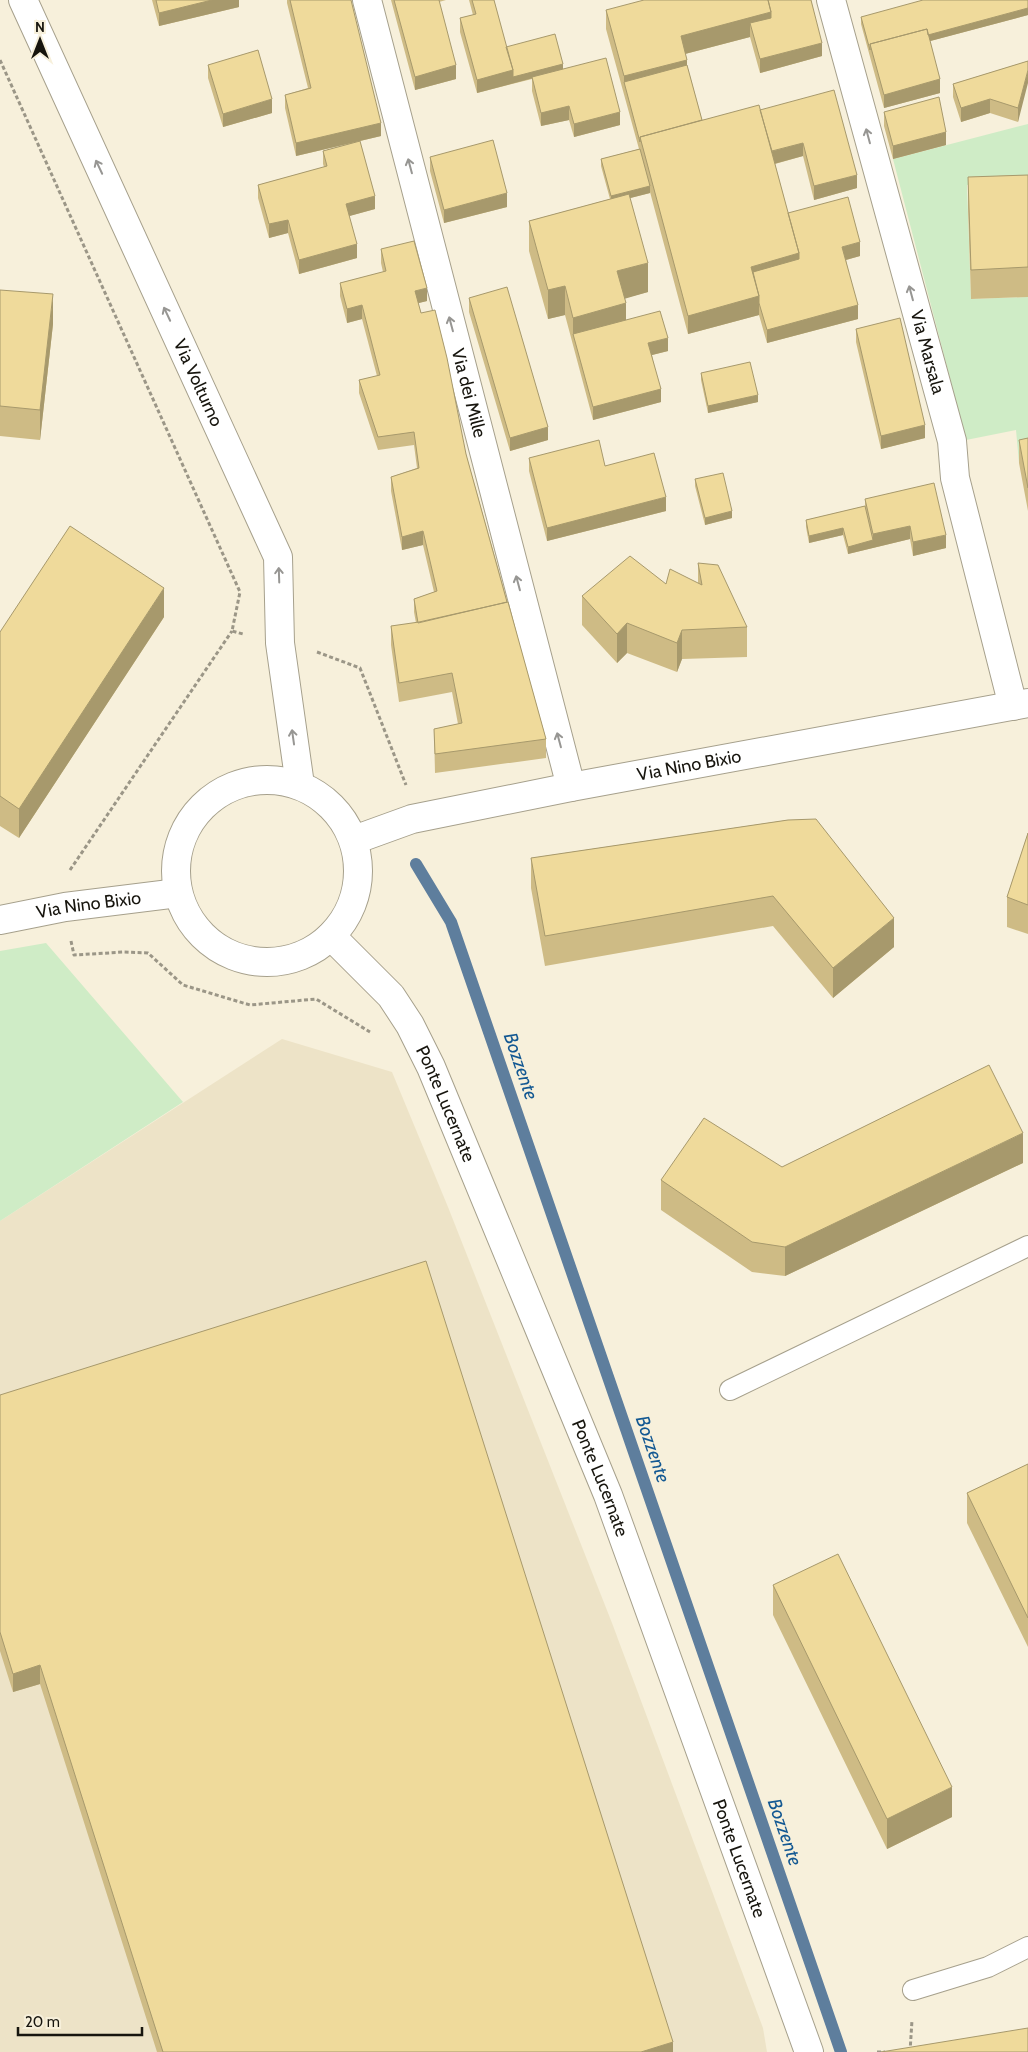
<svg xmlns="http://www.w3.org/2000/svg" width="1028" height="2052" font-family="Cabin,sans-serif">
	<rect width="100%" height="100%" fill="#f7f0db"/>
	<path fill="#ede3c7" d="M 282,1039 L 392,1072 L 448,1207 L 612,1623 L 763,2028 L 767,2052 L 0,2052 L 0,1221 Z"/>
	<path fill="#cfecc6" d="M 1028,124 L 1028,184 L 967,185 L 971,299 L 1028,297 L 1028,462 L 1019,463 L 1016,430 L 966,440 L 893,159 Z
		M 46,943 L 183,1102 L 0,1221 L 0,951 Z"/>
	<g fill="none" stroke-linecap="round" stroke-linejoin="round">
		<path stroke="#5e7e9d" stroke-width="12" d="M 416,864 L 451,922 L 841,2052"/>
		<g stroke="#a6a08c" stroke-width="22">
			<path id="service" d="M 730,1390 L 1028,1246
				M 913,1990 L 988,1967 L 1028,1947"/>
		</g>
		<g stroke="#a6a08c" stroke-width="30">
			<g id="minor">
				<path id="s1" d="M 23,0 L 278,557 L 280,643 L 300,785"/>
				<path id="s2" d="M 367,0 L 571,787"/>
				<path id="s3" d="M 831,0 L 952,441 L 955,478 L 1013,706"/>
				<circle cx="267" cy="871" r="91"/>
				<path id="s4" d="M 354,840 L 412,819 L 571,787 L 1028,703"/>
				<path id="s5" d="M 0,920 L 65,907 L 178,893"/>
				<path id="s6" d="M 331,936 L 391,996 L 410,1025 L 431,1067 L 608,1495 L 809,2052"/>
			</g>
		</g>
		<path stroke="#9b9687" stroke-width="3" stroke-dasharray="4 2.5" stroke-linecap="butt" d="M 0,60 L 240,592 L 232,631 L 243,634
			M 317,652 L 360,668 L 406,785
			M 70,870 L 232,631
			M 71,941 L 74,955 L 124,952 L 148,953 L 183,985 L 250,1005 L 316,999 L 370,1032
			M 877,2052 L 885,2052
			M 910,2052 L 912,2020"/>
		<use href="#service" stroke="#fff" stroke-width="20"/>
		<use href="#minor" stroke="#fff" stroke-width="28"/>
	</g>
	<path fill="#cebb85" d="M 152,0 L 239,0 L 239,7 L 159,26 Z
		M 287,0 L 351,0 L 381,136 L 360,141 L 375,209 L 349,216 L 357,258 L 299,274 L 288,233 L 269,238 L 258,198 L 258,185 L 324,167 L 323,164 L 323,151 L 352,143 L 296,156 L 285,108 L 285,95 L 308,88 L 287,3 Z
		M 391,0 L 446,0 L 439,2 L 456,79 L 415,90 Z
		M 469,0 L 494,0 L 506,47 L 563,69 L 620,125 L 574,137 L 569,120 L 541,126 L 532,91 L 532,79 L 477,93 L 460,32 L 460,18 L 473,15 Z
		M 811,0 L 822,56 L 760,73 L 750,37 L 685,54 L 687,65 L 702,120 L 760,110 L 857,188 L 814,200 L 803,156 L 775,164 L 788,213 L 860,256 L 846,260 L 858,319 L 767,343 L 759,315 L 688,334 L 650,192 L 650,193 L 630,198 L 648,292 L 625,298 L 626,320 L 668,351 L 652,355 L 661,402 L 593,420 L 565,315 L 548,319 L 529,251 L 529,221 L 610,199 L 601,166 L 601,159 L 639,149 L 606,29 L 606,10 Z
		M 1028,0 L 1028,15 L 930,41 L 940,93 L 884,108 L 861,24 L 861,17 Z
		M 1028,61 L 1018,122 L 990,113 L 961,122 L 953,97 L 953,84 Z
		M 208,65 L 272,113 L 223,127 L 208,78 Z
		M 884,112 L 946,145 L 893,159 L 884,126 Z
		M 430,157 L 507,207 L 444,223 L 430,171 Z
		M 1028,175 L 1028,297 L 971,299 L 968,207 L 968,177 Z
		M 381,249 L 427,301 L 418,303 L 466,454 L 546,739 L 546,758 L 435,773 L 434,729 L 458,724 L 452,692 L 399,702 L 391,645 L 391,626 L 416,623 L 414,612 L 414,599 L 434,592 L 423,545 L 402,550 L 391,491 L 391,477 L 417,468 L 414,445 L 378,450 L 359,393 L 359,380 L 377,376 L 362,319 L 347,323 L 340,296 L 340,283 L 383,272 L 381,263 Z
		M 0,290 L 53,324 L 40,440 L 0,436 Z
		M 469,298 L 548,440 L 510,451 L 469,312 Z
		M 856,329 L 925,438 L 881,449 L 856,342 Z
		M 701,373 L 758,402 L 708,413 L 701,380 Z
		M 1028,438 L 1028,511 L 1019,463 L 1019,440 Z
		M 529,458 L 605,466 L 666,511 L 547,541 L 529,471 Z
		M 695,479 L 732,518 L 705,525 L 695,486 Z
		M 865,499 L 946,548 L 913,556 L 910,539 L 848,554 L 843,535 L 809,543 L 806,527 L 806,520 L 865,506 Z
		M 698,563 L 747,627 L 747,657 L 682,659 L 677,672 L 627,653 L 617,663 L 582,625 L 582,596 L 666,584 L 698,583 Z
		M 164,617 L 19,838 L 0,826 L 0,632 Z
		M 788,820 L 894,947 L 833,998 L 773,926 L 545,966 L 531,888 L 531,858 Z
		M 1028,833 L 1028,934 L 1007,927 L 1007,897 Z
		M 1023,1163 L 785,1276 L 752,1272 L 661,1210 L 661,1180 L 782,1167 Z
		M 0,1395 L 673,2052 L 157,2052 L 40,1684 L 13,1692 L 0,1651 Z
		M 1028,1464 L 1028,1647 L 967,1523 L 967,1493 Z
		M 773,1585 L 952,1817 L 887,1849 L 773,1615 Z"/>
	<path fill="#a7996c" d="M 212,0 L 239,0 L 239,7 L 159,26 L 159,13 Z
		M 1028,8 L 1028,15 L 874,56 L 872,50 Z
		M 771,12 L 771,31 L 750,23 L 750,37 L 681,55 L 681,36 Z
		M 822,43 L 822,56 L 760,73 L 760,59 Z
		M 687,60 L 687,79 L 624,82 L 624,76 Z
		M 563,64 L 563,70 L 477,93 L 477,80 L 513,70 Z
		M 456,65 L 456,79 L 415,90 L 415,77 Z
		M 1028,70 L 1028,83 L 1018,122 L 1018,108 Z
		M 940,79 L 940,93 L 884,108 L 884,95 Z
		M 272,99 L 272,113 L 223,127 L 223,114 Z
		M 990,99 L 990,113 L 961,122 L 961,108 Z
		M 569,106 L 569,120 L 541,126 L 541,113 Z
		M 620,112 L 620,125 L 574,137 L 574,124 Z
		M 381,123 L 381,136 L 296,156 L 296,143 Z
		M 946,132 L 946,145 L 893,159 L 893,146 Z
		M 803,143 L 803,156 L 770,165 L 770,152 Z
		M 857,175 L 857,188 L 814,200 L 814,186 Z
		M 650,186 L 650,193 L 611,203 L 611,196 Z
		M 507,193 L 507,207 L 444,223 L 444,210 Z
		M 375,196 L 375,209 L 346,217 L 346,204 Z
		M 288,220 L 288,233 L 269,238 L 269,224 Z
		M 860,242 L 860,256 L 842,261 L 842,247 Z
		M 357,244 L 357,258 L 299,274 L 299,260 Z
		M 799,253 L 799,272 L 754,284 L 751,267 Z
		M 648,263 L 648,292 L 617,301 L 617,271 Z
		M 565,286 L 565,315 L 548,319 L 548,290 Z
		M 427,288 L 427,301 L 415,304 L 415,291 Z
		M 53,294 L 53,324 L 40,440 L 40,410 Z
		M 759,296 L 759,315 L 688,334 L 688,316 Z
		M 626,303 L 626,333 L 573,334 L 573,318 Z
		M 362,305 L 362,319 L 347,323 L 347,309 Z
		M 858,305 L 858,319 L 767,343 L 767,330 Z
		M 668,338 L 668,351 L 648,356 L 648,343 Z
		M 661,389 L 661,402 L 593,420 L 593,407 Z
		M 758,395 L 758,402 L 708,413 L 708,406 Z
		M 925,425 L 925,438 L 881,449 L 881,436 Z
		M 548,427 L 548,440 L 510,451 L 510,438 Z
		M 666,497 L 666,511 L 547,541 L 547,528 Z
		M 732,511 L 732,518 L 705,525 L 705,518 Z
		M 910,526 L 910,539 L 848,554 L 848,547 L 873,540 L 873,534 Z
		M 843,528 L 843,535 L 809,543 L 809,536 Z
		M 423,531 L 423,545 L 402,550 L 402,537 Z
		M 946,535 L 946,548 L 913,556 L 913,542 Z
		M 164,588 L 164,617 L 19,838 L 19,809 Z
		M 627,623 L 627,653 L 617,663 L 617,634 Z
		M 682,630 L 682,659 L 677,672 L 677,643 Z
		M 894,918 L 894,947 L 833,998 L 833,968 Z
		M 1023,1133 L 1023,1163 L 785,1276 L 785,1247 Z
		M 40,1665 L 40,1684 L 13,1692 L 13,1674 Z
		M 952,1787 L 952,1817 L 887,1849 L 887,1819 Z
		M 673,2042 L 673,2052 L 641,2052 Z"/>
	<path fill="#efda9b" stroke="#a7996c" d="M 156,0 L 212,0 L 159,13 Z
		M 290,0 L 351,0 L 381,123 L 296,143 L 285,95 L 311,88 Z
		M 394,0 L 439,0 L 456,65 L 415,77 Z
		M 472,0 L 494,0 L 513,70 L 477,80 L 460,18 L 476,14 Z
		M 644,0 L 768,0 L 771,12 L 681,36 L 687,60 L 624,76 L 606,10 Z
		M 768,0 L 811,0 L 822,43 L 760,59 L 750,23 L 771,18 L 771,12 Z
		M 923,0 L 1028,0 L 1028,8 L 928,35 L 927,29 L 870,44 L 870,50 L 861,17 Z
		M 927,29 L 940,79 L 884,95 L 870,44 Z
		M 555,34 L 563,64 L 513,77 L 513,70 L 506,47 Z
		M 258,50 L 272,99 L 223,114 L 208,65 Z
		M 606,58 L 620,112 L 574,124 L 569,106 L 541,113 L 532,77 Z
		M 1028,61 L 1028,70 L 1018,108 L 990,99 L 961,108 L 953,84 Z
		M 687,65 L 702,120 L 640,137 L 640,142 L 624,82 Z
		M 834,90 L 857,175 L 814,186 L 803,143 L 772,151 L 760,110 Z
		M 939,97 L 946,132 L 893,146 L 884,112 Z
		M 759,105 L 799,253 L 751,267 L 759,296 L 688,316 L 640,137 Z
		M 493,140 L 507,193 L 444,210 L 430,157 Z
		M 360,141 L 375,196 L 346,204 L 357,244 L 299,260 L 288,220 L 269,224 L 258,185 L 327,166 L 323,151 Z
		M 640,149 L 650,186 L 611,196 L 601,159 Z
		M 1028,175 L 1028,267 L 971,270 L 968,177 Z
		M 629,194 L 648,263 L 617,271 L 626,303 L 573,318 L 565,286 L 548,290 L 529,221 Z
		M 848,197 L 860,242 L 842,247 L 858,305 L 767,330 L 759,303 L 759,296 L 753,272 L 799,259 L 799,253 L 788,213 Z
		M 414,241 L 427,288 L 415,291 L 421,313 L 435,310 L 447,358 L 466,454 L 507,602 L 418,623 L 414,599 L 437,591 L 423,531 L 402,537 L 391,477 L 419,468 L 414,432 L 378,437 L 359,380 L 380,375 L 362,305 L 347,309 L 340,283 L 386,271 L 381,249 Z
		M 507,287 L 548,427 L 510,438 L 469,298 Z
		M 0,290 L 53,294 L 40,410 L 0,406 Z
		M 660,311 L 668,338 L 648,343 L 661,389 L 593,407 L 573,334 Z
		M 900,318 L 925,425 L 881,436 L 856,329 Z
		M 750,362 L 758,395 L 708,406 L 701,373 Z
		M 1028,438 L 1028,488 L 1019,440 Z
		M 599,440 L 605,466 L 654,453 L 666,497 L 547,528 L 529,458 Z
		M 723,473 L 732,511 L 705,518 L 695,479 Z
		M 934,483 L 946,535 L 913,542 L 910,526 L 873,534 L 865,499 Z
		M 865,506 L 873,540 L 848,547 L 843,528 L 809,536 L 806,520 Z
		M 70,526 L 164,588 L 19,809 L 0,796 L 0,632 Z
		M 630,556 L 666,584 L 670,569 L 702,585 L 698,563 L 718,565 L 747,627 L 682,630 L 677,643 L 627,623 L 617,634 L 582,596 Z
		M 508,602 L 546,739 L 435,754 L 434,729 L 462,723 L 452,673 L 399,683 L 391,626 L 419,622 Z
		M 816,819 L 894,918 L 833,968 L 773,896 L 545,936 L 531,858 L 788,820 Z
		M 1028,833 L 1028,905 L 1007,897 Z
		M 989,1065 L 1023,1133 L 785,1247 L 752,1242 L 661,1180 L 704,1118 L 782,1167 Z
		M 426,1261 L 673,2042 L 641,2052 L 163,2052 L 40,1665 L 13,1674 L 0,1632 L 0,1395 Z
		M 1028,1464 L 1028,1618 L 967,1493 Z
		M 838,1554 L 952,1787 L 887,1819 L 773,1585 Z
		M 1028,2028 L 1028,2052 L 881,2052 Z"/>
	<defs><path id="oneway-shaft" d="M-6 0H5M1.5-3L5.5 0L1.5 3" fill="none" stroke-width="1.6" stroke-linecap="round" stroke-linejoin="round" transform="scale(1.25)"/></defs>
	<g stroke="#979693">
		<use href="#oneway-shaft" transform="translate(868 136) rotate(-105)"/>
		<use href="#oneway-shaft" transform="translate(410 166) rotate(-105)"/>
		<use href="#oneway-shaft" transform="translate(99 167) rotate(-115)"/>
		<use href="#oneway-shaft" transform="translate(911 293) rotate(-105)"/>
		<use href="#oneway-shaft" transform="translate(167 314) rotate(-115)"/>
		<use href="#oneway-shaft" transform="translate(451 324) rotate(-105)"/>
		<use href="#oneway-shaft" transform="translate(279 575) rotate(-92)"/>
		<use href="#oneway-shaft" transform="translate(518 583) rotate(-105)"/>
		<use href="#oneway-shaft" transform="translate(293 737) rotate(-98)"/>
		<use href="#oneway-shaft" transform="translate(559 740) rotate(-105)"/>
	</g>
	<g text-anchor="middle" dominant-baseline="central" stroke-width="4" stroke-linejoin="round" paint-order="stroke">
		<g font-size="18" fill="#17150e" stroke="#f7f0db">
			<text stroke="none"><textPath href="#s3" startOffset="365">Via Marsala</textPath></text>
			<text stroke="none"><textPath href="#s1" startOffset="421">Via Volturno</textPath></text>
			<text stroke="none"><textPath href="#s2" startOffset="406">Via dei Mille</textPath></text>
			<text stroke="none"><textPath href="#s4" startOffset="344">Via Nino Bixio</textPath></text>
			<text stroke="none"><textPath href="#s5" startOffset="90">Via Nino Bixio</textPath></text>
			<text stroke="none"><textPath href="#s6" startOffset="206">Ponte Lucernate</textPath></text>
			<text stroke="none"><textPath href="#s6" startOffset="611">Ponte Lucernate</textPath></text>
			<text stroke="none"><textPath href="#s6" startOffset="1016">Ponte Lucernate</textPath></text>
		</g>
		<g font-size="19" font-style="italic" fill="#135892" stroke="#f7f0db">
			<text transform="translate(521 1066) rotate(71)">Bozzente</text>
			<text transform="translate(653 1449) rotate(71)">Bozzente</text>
			<text transform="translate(785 1832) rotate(71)">Bozzente</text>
		</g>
	</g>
	<g transform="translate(40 40)" stroke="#f7f0db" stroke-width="4" paint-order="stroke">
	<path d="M0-4L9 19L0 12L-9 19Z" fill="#17150e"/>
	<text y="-8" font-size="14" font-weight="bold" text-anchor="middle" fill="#17150e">N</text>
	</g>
	<path d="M18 2027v8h124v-8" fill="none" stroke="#17150e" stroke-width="2.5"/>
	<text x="25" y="2027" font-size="15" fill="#17150e" stroke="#f7f0db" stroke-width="4" paint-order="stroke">20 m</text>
</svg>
